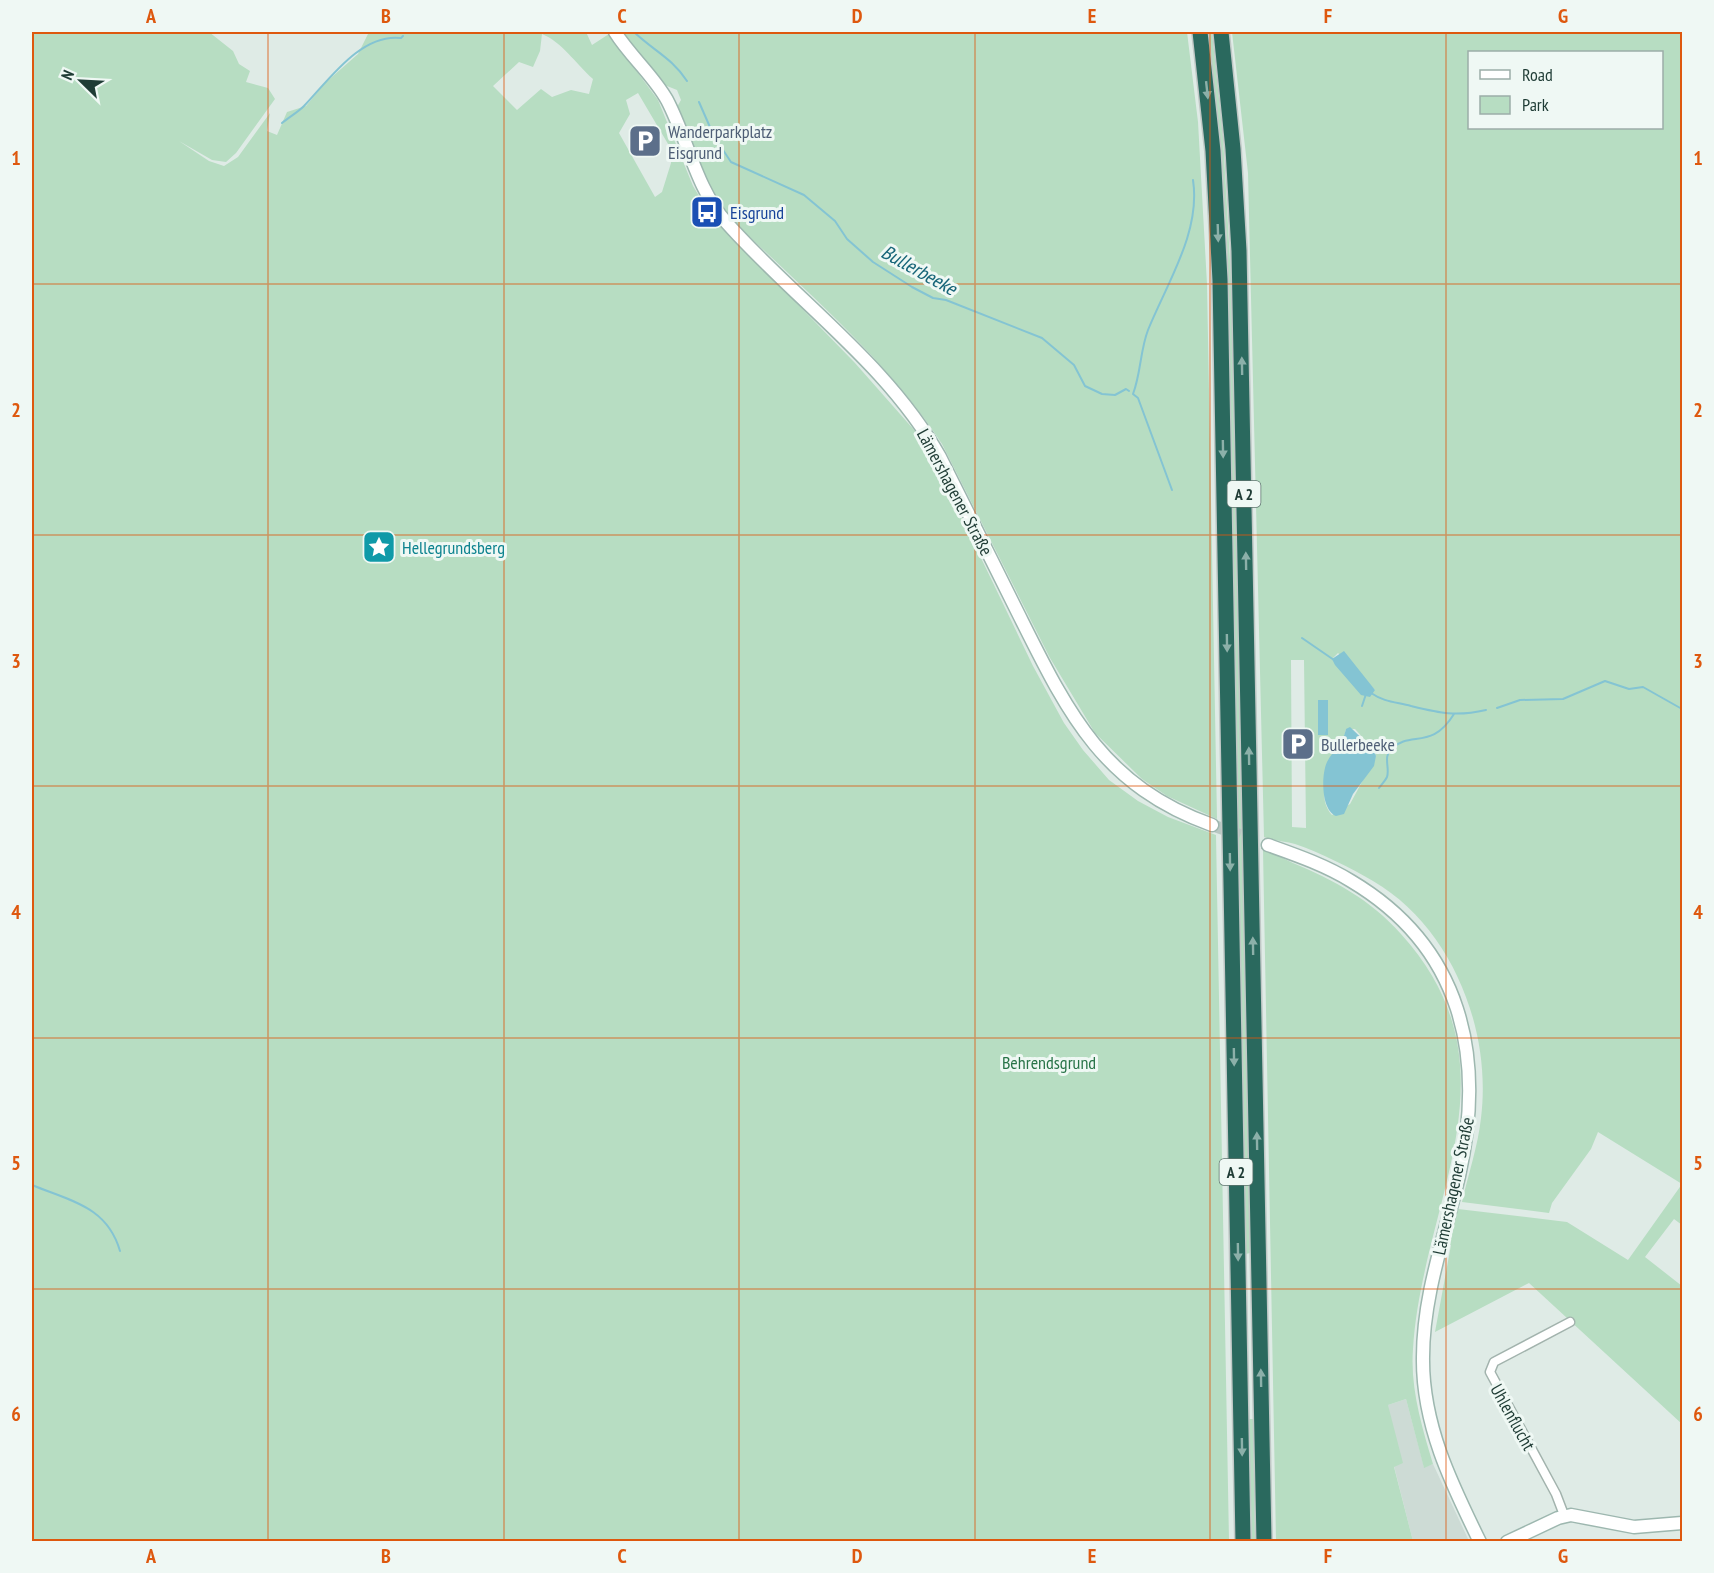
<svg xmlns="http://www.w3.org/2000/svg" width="1714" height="1573" font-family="'PT Sans Narrow',sans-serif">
	<rect width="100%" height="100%" fill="#dfebe6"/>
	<path fill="#cddbd5" d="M 1406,1399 L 1424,1467 L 1433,1464 L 1469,1541 L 1413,1541 L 1394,1466 L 1388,1405 Z"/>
	<path fill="#b7ddc2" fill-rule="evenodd" d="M 32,32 L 209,32 L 233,51 L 239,64 L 250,71 L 246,82 L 268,88 L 275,99 L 236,153 L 226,162 L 212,160 L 179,141 L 209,161 L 224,166 L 238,157 L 270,113 L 267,131 L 277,135 L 287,112 L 306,106 L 325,83 L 358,54 L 369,32 L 586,32 L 592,45 L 609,34 L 658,100 L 693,186 L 710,214 L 855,363 L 915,431 L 955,504 L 1033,666 L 1064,723 L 1083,750 L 1109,780 L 1138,801 L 1168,817 L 1216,835 L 1229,1541 L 32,1542 ZM 542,34 C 562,42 575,63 593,79 L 589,94 L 571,90 L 552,97 L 541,89 L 517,110 L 493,86 L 519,62 L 533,67 L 540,51 ZM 638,93 L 671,149 L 671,163 L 662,192 L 655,197 L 619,133 L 630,114 L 626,100 Z
		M 621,32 L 1187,32 L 1198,122 L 1207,284 L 1217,819 L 1167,796 L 1142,779 L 1095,733 L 1050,658 L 942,444 C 889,361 801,287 730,218 C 705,184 692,145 677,107 L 681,100 L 677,90 L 662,84 Z
		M 1208,32 L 1212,32 L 1223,137 L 1231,278 L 1250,1253 L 1246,1254 L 1227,241 L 1219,132 Z
		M 1232,32 L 1682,32 L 1682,1225 L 1674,1219 L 1645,1257 L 1682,1286 L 1682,1424 L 1529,1283 L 1435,1332 L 1451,1245 L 1446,1244 L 1458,1209 L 1567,1222 L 1628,1260 L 1682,1184 L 1598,1132 L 1591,1149 L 1552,1203 L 1549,1213 L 1462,1202 C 1468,1175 1478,1146 1481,1118 C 1492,1030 1452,927 1373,881 C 1349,867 1321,853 1295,844 C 1285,841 1274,841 1264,837 L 1248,173 ZM 1470,52 L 1662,52 L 1662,128 L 1470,128 ZM 1338,653 L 1375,690 L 1359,689 L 1332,659 ZM 1291,660 L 1304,660 L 1306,828 L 1292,827 ZM 1318,700 L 1328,700 L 1328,735 L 1318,735 ZM 1346,729 L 1355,729 L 1374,750 L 1376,756 L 1350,804 L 1332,815 C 1310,791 1342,754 1346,729 Z
		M 1263,850 C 1274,853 1283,859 1293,863 C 1334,880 1371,900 1401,934 C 1523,1069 1422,1200 1413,1349 C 1410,1388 1422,1427 1433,1464 L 1424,1468 L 1406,1399 L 1388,1405 L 1403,1463 L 1394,1467 L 1413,1541 L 1276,1541 Z
		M 1249,1419 L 1253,1419 L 1255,1541 L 1252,1541 Z"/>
	<path fill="#84c4d3" d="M 1344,651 L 1375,690 L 1370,697 L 1361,695 L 1335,665 L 1332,659 Z
		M 1318,700 L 1328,700 L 1328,735 L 1318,735 Z
		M 1350,727 L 1374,750 L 1376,756 L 1374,766 L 1353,794 L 1344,814 L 1336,816 C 1321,810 1321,775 1327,762 C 1333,750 1343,744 1346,729 Z"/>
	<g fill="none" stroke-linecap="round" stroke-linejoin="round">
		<path stroke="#84c4d3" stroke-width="2" d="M 634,32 C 654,51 672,58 687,81
			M 699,102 L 713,134 L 718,137 L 717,141 L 731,162 L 804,195 L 835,221 L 847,239 L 873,262 L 912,287 L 933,298 L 946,300 L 1042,338 L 1074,365 L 1085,386 L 1102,394 L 1115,395 L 1126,389 L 1129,391
			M 282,123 C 289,117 297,113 304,106 C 329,80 361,33 401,38 L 403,36
			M 1172,490 L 1138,398 L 1133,394 C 1141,373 1140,351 1148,330 C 1167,283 1201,232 1193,180
			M 1302,638 L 1334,660
			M 1371,693 C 1384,702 1396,702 1411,706 C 1440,713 1456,717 1486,710
			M 1362,706 L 1366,694
			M 1497,708 L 1520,700 L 1563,699 L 1605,681 L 1629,689 L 1643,687 L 1682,709
			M 1379,788 C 1381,785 1385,781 1387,777 C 1390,768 1383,757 1391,749 C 1411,730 1431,751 1454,714
			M 32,1185 C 70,1201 107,1206 120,1251"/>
		<path stroke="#b9c8c3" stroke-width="12" stroke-dasharray="12 6" stroke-linecap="butt" d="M 1212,825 L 1268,845"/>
		<g stroke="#a2b3ad" stroke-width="11">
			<path id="street" d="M 1564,1515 L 1556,1494 L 1490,1372 L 1494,1362 L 1570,1322"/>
		</g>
		<g stroke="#9db7af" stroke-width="15">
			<path id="secondary" d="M 615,32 C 630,56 653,75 667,100 C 688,140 696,188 726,222 C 796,301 888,364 940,457 C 966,508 992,561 1018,613 C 1067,711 1101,785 1212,825
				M 1268,845 C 1296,855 1325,865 1351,881 C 1462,947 1486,1056 1459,1176 C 1445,1236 1423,1295 1423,1357 C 1422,1424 1451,1483 1480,1542
				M 1507,1542 L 1558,1518 L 1571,1515 L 1634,1527 L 1682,1523"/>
		</g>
		<g stroke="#c0c8c6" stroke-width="18">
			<path id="highway" d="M 1200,32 L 1213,151 L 1220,280 L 1243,1542
				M 1221,32 L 1233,149 L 1239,251 L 1264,1542"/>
		</g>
		<use href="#street" stroke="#fff" stroke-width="8"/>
		<use href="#secondary" stroke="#fff" stroke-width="12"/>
		<use href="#highway" stroke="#2a695e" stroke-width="15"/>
	</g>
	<defs><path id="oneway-solid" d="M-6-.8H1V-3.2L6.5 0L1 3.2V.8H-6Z" transform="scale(1.5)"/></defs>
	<g fill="#8cb0a9">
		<use href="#oneway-solid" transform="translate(1207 90) rotate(84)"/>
		<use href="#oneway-solid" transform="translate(1218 233) rotate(88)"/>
		<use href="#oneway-solid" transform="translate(1242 366) rotate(-91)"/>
		<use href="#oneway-solid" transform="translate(1223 449) rotate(89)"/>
		<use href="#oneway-solid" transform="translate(1246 561) rotate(-91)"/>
		<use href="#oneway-solid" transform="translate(1227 643) rotate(89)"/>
		<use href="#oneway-solid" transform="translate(1249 756) rotate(-91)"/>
		<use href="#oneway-solid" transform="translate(1230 862) rotate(89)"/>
		<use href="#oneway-solid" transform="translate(1253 946) rotate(-91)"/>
		<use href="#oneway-solid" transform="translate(1234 1057) rotate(89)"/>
		<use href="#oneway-solid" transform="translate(1257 1141) rotate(-91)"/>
		<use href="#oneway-solid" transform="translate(1238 1252) rotate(89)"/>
		<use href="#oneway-solid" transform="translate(1261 1378) rotate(-91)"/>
		<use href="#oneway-solid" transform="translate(1242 1447) rotate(89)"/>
	</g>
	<path fill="none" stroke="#de580e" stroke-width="1.5" stroke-opacity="0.55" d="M 268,32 L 268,1542M 504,32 L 504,1542M 739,32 L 739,1542M 975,32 L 975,1542M 1210,32 L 1210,1542M 1446,32 L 1446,1542M 32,284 L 1682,284M 32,535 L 1682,535M 32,786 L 1682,786M 32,1038 L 1682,1038M 32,1289 L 1682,1289"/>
	<defs>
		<g id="parking-square" transform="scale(1.725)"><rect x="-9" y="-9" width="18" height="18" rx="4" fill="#5c6f8a" stroke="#eff8f4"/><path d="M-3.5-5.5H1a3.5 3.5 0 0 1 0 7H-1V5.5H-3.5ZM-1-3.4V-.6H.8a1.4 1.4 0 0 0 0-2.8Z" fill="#fff"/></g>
		<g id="bus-square" transform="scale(1.725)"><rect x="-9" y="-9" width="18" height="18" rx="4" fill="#1a4fb4" stroke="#eff8f4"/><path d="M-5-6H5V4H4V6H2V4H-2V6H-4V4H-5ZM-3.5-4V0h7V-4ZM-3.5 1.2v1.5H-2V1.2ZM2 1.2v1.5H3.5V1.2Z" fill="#fff"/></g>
		<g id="sight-square" transform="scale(1.725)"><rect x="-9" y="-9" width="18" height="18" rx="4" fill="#0f9aa8" stroke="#eff8f4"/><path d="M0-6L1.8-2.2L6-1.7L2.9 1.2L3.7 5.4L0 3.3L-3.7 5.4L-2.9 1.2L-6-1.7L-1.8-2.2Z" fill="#fff"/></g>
	</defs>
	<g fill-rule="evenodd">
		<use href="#parking-square" x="645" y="141"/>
		<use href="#bus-square" x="707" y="212"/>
		<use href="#sight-square" x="379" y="547"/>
		<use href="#parking-square" x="1298" y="744"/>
	</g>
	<g text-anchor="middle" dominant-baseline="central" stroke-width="6" stroke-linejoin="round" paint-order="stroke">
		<g fill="#eff8f4" stroke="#5d746e" stroke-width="1.5">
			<rect x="1227.5" y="481" width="33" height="26" rx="4.5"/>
			<rect x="1219.5" y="1159" width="33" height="26" rx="4.5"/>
		</g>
		<g font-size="16" font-weight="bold" fill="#1f3c35">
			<text x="1244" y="494">A 2</text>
			<text x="1236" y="1172">A 2</text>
		</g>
		<g font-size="18" fill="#4e5e75" stroke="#eff8f4" text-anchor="start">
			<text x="668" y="131">Wanderparkplatz<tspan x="668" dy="21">Eisgrund</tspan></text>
			<text x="1321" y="744">Bullerbeeke</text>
		</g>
		<g font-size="18" fill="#164399" stroke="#eff8f4" text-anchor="start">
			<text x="730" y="212">Eisgrund</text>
		</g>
		<g font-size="18" fill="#1f3c35" stroke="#eff8f4">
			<text transform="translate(955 492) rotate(62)">Lämershagener Straße</text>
			<text transform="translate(1453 1186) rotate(-78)">Lämershagener Straße</text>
			<text transform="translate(1513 1417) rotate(61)">Uhlenflucht</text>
		</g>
		<g font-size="18" fill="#0d838f" stroke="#eff8f4" text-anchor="start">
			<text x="402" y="547">Hellegrundsberg</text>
		</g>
		<g font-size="18" fill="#287448" stroke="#eff8f4">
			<text x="1049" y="1062">Behrendsgrund</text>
		</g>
		<g font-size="20" font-style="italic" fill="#186679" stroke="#eff8f4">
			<text transform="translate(919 270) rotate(29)">Bullerbeeke</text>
		</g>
	</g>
	<rect width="1714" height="1573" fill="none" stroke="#eff8f4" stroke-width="66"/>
	<rect x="1468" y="51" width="195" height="78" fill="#eff8f4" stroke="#9cada8" stroke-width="1.5"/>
	<rect x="1480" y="70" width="30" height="9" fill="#ffffff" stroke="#9cada8" stroke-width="1.5"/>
	<text x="1522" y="81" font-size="18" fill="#1f3c35">Road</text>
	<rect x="1480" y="96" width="30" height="18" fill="#b7ddc2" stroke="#9cada8" stroke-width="1.5"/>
	<text x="1522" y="111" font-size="18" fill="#1f3c35">Park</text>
	<g transform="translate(81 81) rotate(294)" stroke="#eff8f4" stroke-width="4.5" paint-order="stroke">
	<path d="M0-4.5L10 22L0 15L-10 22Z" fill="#1f3c35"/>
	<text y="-9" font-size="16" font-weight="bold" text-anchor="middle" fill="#1f3c35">N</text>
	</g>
	<rect x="33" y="33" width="1648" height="1507" fill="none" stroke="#de580e" stroke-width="2"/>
	<g font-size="20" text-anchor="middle" font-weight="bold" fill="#de580e">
		<text x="151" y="23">A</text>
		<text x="386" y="23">B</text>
		<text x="622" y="23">C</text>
		<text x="857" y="23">D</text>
		<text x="1092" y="23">E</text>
		<text x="1328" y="23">F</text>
		<text x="1563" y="23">G</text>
		<text x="16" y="165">1</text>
		<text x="1698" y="165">1</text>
		<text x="16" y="417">2</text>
		<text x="1698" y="417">2</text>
		<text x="16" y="668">3</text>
		<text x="1698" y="668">3</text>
		<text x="16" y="919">4</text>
		<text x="1698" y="919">4</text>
		<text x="16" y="1170">5</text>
		<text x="1698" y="1170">5</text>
		<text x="16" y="1421">6</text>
		<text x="1698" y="1421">6</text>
		<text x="151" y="1563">A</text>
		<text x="386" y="1563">B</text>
		<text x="622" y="1563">C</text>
		<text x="857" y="1563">D</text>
		<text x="1092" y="1563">E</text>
		<text x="1328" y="1563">F</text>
		<text x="1563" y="1563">G</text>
	</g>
</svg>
